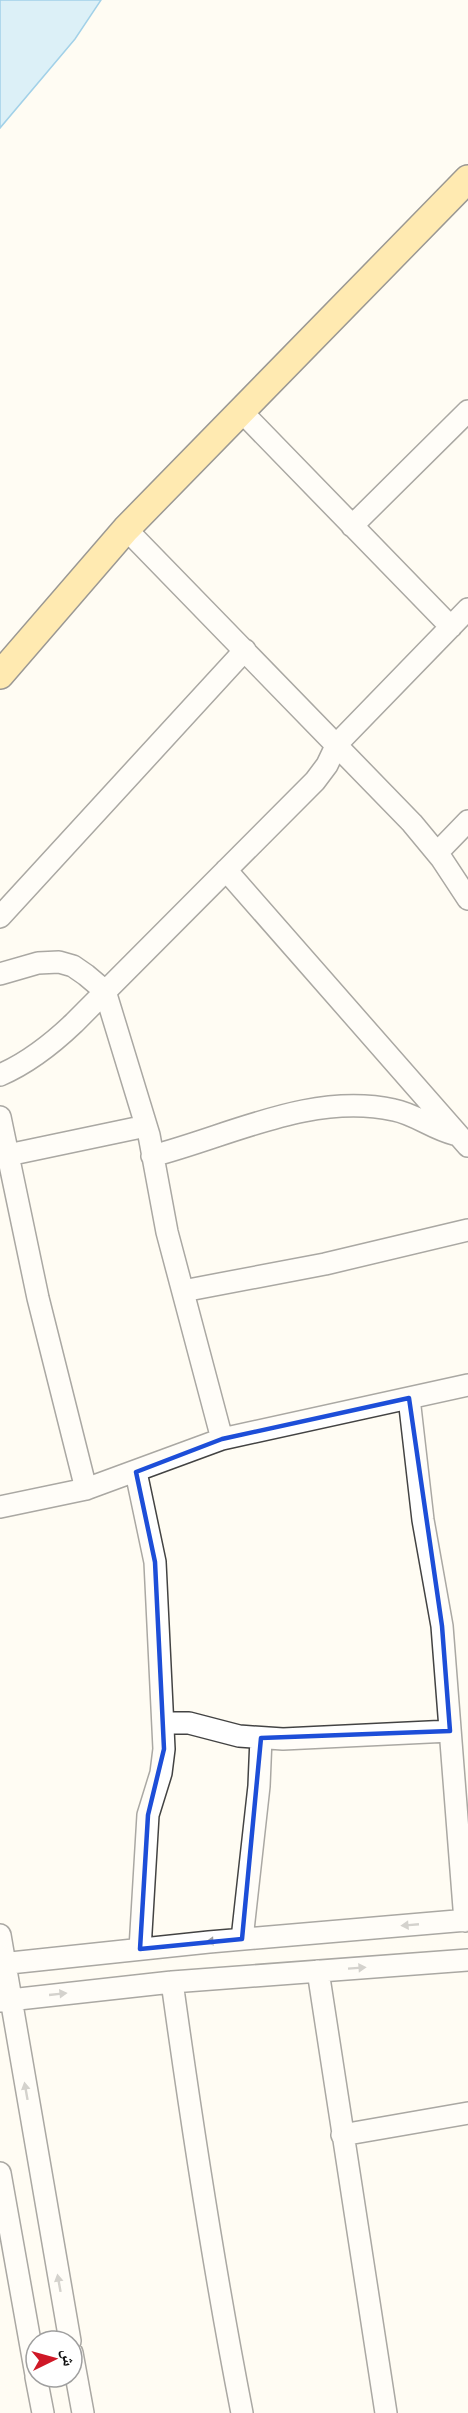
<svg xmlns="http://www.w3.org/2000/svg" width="468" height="2413" font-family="'Times New Roman','Noto Naskh Arabic',serif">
	<rect width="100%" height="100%" fill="#fffcf3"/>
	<path fill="#b2e3fc" stroke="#319ddb" stroke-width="1.5" d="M 0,0 L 101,0 L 75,39 L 0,128 Z"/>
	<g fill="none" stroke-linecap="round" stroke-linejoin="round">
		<g stroke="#434343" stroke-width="24">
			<path id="minor" d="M 241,411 L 451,627
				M 352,526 L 468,411
				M 126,529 L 412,823 L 441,858 L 468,899
				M 437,853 L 468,821
				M 226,870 L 468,1146
				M 0,917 L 245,650
				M 0,974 L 38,963 L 59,962 L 73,966 L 86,975 L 105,991 L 149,1135 L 167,1232 L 222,1439
				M 0,1075 C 28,1063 52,1044 74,1023 L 315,781 L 327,765 L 337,744 L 468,609
				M 0,1117 L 38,1298 L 86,1489
				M 8,1155 L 146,1126
				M 152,1156 C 230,1136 311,1092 394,1110 C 415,1114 433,1129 454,1134
				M 183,1291 L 325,1264 L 468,1230
				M 409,1398 L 423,1520 L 442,1626 L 465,1921
				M 136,1472 L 155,1562 L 164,1749 L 161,1773 L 148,1815 L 140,1949
				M 0,1507 L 86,1489 L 222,1439 L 468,1385
				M 163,1723 L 189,1723 L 239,1736 L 283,1739 L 450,1731
				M 0,1935 L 70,2341
				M 242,1939 L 259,1786 L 261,1738
				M 0,1964 L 209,1942 L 468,1920
				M 318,1971 L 386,2413
				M 172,1982 C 192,2126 214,2270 242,2413
				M 0,2001 L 172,1982 L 468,1960
				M 342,2135 L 468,2113
				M 0,2173 L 36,2375
				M 72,2353 L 83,2413
				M 36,2377 L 43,2413"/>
		</g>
		<g stroke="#212121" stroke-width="30">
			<path id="major" d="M 0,675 L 126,529 L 468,179"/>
		</g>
		<use href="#minor" stroke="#fff" stroke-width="21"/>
		<use href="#major" stroke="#ffd463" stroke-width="27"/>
	</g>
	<defs><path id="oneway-solid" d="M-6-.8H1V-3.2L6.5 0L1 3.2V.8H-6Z" transform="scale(1.5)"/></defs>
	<g fill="#9f9f9f">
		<use href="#oneway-solid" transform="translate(410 1925) rotate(175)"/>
		<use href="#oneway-solid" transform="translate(215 1941) rotate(175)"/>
		<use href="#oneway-solid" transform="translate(357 1968) rotate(-4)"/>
		<use href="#oneway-solid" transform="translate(58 1994) rotate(-6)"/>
		<use href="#oneway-solid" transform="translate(26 2091) rotate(-100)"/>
		<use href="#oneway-solid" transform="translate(59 2283) rotate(-100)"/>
	</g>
	<path d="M0 0H468V2413H0ZM 409,1398 L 442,1626 L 450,1731 L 261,1738 L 242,1939 L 140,1949 L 148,1815 L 164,1749 L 155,1562 L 136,1472 L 222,1439 Z" fill="#fffcf3" fill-opacity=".55" fill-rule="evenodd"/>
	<path fill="none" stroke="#1d4ed8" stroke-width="4.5" stroke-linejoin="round" d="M 409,1398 L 442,1626 L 450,1731 L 261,1738 L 242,1939 L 140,1949 L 148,1815 L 164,1749 L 155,1562 L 136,1472 L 222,1439 Z"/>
	<g transform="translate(54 2359) rotate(85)"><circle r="28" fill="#ffffff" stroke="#9f9f9f" stroke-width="1.5"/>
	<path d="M0-4.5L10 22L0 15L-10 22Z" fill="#cf1827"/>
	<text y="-9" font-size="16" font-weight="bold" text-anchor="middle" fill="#101010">ش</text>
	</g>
</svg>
